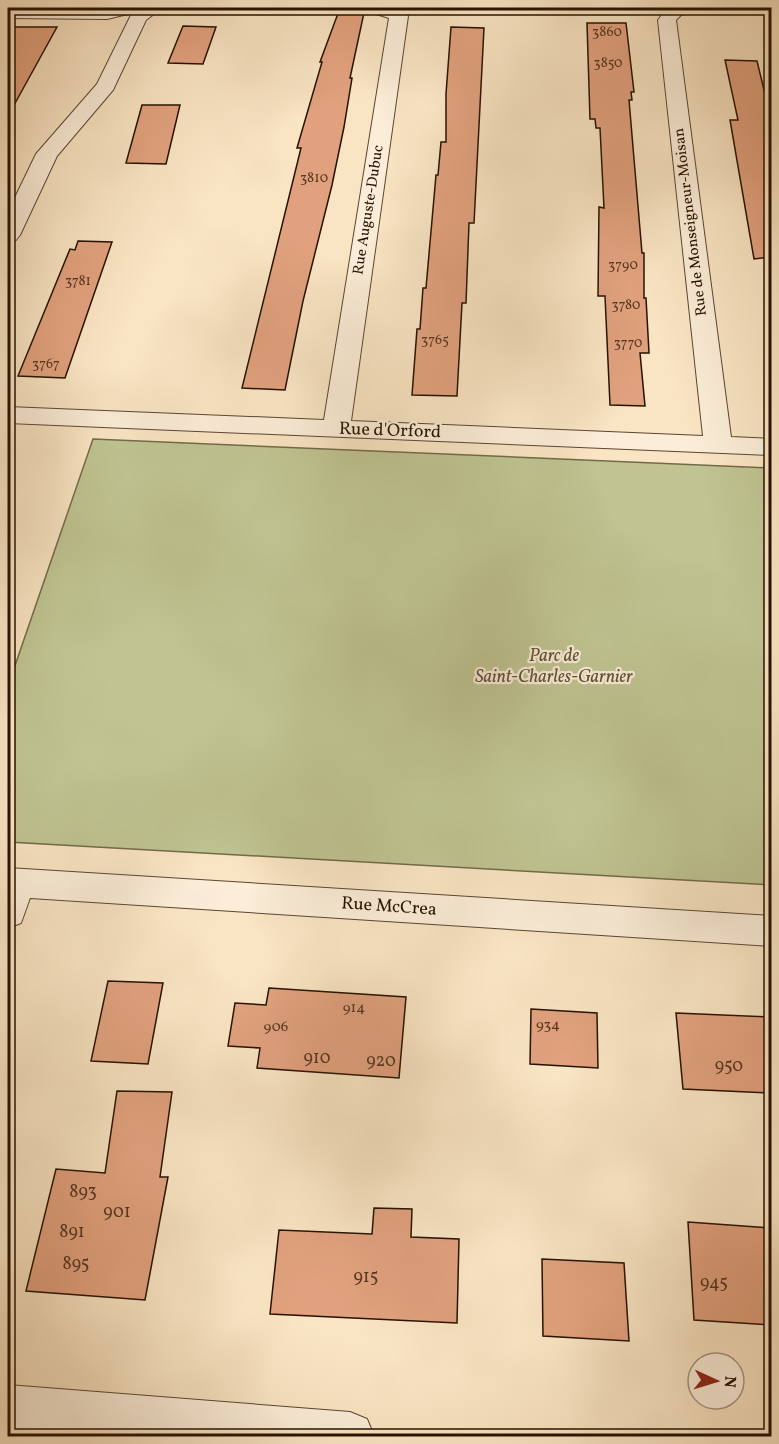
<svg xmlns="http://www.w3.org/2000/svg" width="779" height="1444" font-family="Vollkorn,serif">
	<rect width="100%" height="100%" fill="#f9e4c3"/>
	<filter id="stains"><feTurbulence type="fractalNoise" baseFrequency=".00333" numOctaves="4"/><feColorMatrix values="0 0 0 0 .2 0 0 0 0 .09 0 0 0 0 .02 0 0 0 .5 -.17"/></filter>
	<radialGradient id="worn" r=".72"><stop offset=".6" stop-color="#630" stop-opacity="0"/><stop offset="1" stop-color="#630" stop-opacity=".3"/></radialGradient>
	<path fill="#bfc492" stroke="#726b4a" stroke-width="1.5" d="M 93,439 L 771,468 L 771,885 L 8,842 L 8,686 Z"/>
	<path fill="#e1a17e" stroke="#261201" stroke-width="1.5" d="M 340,8 L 365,8 L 350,78 L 352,78 L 344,127 L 332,185 L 303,301 L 285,390 L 242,388 L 301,148 L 297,148 L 322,62 L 320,62 Z
		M 587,23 L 626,23 L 634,92 L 631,92 L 632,100 L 629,100 L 642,253 L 644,253 L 644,298 L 646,298 L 649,353 L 640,353 L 645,406 L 610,405 L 605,296 L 598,296 L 599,207 L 604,208 L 600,128 L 596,128 L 595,119 L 590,119 Z
		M 183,26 L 216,27 L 203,64 L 168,63 Z
		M 8,27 L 57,27 L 8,116 Z
		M 451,27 L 484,28 L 474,223 L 469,223 L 466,303 L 462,303 L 457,396 L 412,395 L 417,329 L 420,329 L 423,288 L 426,288 L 436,175 L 438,175 L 441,142 L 446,142 L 446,94 Z
		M 725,60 L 757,61 L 765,94 L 771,130 L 766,130 L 771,158 L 771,257 L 754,259 L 730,120 L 738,120 Z
		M 142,105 L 180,105 L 166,164 L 126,163 Z
		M 78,241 L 112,242 L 65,378 L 18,376 L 70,249 L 75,250 Z
		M 108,981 L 163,983 L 148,1064 L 91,1061 Z
		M 269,988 L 406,997 L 399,1078 L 257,1068 L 260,1048 L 228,1046 L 235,1003 L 266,1005 Z
		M 531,1009 L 597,1013 L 598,1068 L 530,1064 Z
		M 676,1013 L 771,1017 L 771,1093 L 683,1089 Z
		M 117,1091 L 172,1092 L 160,1177 L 168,1177 L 145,1300 L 26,1291 L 56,1169 L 105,1173 Z
		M 374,1208 L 412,1209 L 411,1237 L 459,1239 L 457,1323 L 270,1314 L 279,1230 L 372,1234 Z
		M 688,1222 L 771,1228 L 771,1325 L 694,1320 Z
		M 542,1259 L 624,1263 L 629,1341 L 543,1336 Z"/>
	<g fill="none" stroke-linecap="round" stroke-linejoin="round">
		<g stroke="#5b4632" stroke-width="2">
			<path id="street" d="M 8,8 L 137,8 L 136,10 L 141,8 L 162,8 L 146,20 L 113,90 L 57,156 L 20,235 L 16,240 L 8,242 L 8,212 L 36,154 L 97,84 L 132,13 L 107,19 L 8,18 Z
				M 368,8 L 399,8 L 408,16 L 351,421 L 703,436 L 658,20 L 667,8 L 692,8 L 690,12 L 681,15 L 676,20 L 731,437 L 772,439 L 772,455 L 8,423 L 8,407 L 324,420 L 389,18 L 370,12 Z
				M 8,868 L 772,916 L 772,946 L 30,898 L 21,923 L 8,928 Z
				M 8,1385 L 350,1412 L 367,1419 L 374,1436 L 70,1436 L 8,1431 Z"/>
		</g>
		<use href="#street" fill="#fbedd8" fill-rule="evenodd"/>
	</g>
	<g text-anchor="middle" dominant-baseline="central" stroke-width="4.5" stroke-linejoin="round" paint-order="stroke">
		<g font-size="14" fill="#553620">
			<text x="607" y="32">3860</text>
			<text x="608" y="63">3850</text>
			<text x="314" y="178">3810</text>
			<text x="623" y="265">3790</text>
			<text x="78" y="281">3781</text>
			<text x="626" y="305">3780</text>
			<text x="435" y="340">3765</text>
			<text x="628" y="343">3770</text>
			<text x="46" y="364">3767</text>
		</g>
		<g font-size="15" fill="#261201" stroke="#fbedd8">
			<text transform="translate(369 210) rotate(-81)">Rue Auguste-Dubuc</text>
			<text transform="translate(691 222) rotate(-97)">Rue de Monseigneur-Moisan</text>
		</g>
		<g font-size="15" fill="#553620">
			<text x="354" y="1008">914</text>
			<text x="548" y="1025">934</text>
			<text x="276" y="1027">906</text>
		</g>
		<g font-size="18" fill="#261201" stroke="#fbedd8">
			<text transform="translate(390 431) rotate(2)">Rue d'Orford</text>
			<text transform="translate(389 907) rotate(4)">Rue McCrea</text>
		</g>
		<g font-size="18" font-style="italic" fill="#5c5034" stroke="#fbedd8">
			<text x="554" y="656">Parc de<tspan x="554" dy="21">Saint-Charles-Garnier</tspan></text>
		</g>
		<g font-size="18" fill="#553620">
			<text x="317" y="1058">910</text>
			<text x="381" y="1061">920</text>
			<text x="729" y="1066">950</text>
			<text x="83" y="1192">893</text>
			<text x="117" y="1212">901</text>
			<text x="72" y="1232">891</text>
			<text x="76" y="1264">895</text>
			<text x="366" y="1277">915</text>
			<text x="714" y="1283">945</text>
		</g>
	</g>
	<rect width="779" height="1444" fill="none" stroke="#f9e4c3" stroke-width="30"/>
	<rect x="9" y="9" width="761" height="1426" fill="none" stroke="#261201" stroke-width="3"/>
	<rect x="15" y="15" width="749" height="1414" fill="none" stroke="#261201" stroke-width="1.5"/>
	<g transform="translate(716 1381) rotate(94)"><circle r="28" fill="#fbedd8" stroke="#a69582" stroke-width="1.5"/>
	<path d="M0-4.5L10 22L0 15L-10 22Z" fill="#8f2418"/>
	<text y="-9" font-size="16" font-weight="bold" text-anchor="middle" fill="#261201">N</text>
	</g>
	<rect width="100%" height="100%" filter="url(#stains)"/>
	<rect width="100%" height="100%" fill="url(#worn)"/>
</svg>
